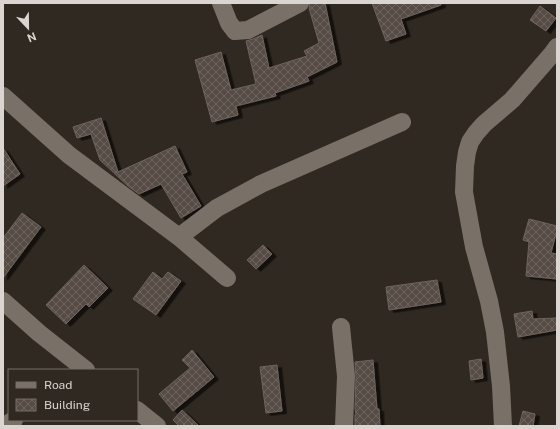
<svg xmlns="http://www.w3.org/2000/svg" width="560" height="429" font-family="'Public Sans',sans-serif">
	<defs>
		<pattern id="building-cross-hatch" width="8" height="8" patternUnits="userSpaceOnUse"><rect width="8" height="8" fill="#564c45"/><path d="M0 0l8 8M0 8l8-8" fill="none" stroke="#6e655f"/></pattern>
		<filter id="shadow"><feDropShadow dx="4.5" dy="2.5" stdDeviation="0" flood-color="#0009"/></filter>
	</defs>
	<rect width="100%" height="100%" fill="#302921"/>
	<path fill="url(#building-cross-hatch)" stroke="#6f645c" filter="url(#shadow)" d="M 310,3 L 325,3 L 337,62 L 307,77 L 309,81 L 275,93 L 276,96 L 236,106 L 238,115 L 212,122 L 195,60 L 221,52 L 231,90 L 256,84 L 246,41 L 253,39 L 262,35 L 269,68 L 307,56 L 304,51 L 319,43 L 309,8 Z
		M 372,3 L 441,3 L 441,5 L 401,19 L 406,34 L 386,41 Z
		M 540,6 L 556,18 L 546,31 L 530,20 Z
		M 101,118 L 118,172 L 175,146 L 187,172 L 182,174 L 201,206 L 181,218 L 161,184 L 139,194 L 128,186 L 100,160 L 91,134 L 77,138 L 73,127 Z
		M 3,148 L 20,174 L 3,186 Z
		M 22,213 L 41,227 L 3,278 L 3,238 Z
		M 529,219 L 557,226 L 557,230 L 551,253 L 557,254 L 557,279 L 526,276 L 529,242 L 523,240 Z
		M 263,245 L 272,254 L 256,269 L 247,260 Z
		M 84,265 L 108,288 L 89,307 L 86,304 L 66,324 L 46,305 Z
		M 153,272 L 162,279 L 168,272 L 181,281 L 156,315 L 133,299 Z
		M 437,280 L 441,302 L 389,310 L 386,287 Z
		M 532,311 L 533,319 L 557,318 L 557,330 L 518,337 L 514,314 Z
		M 192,350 L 214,377 L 173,411 L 159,394 L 190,368 L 182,360 Z
		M 481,359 L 483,378 L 471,380 L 469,361 Z
		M 373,360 L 377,409 L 379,409 L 380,426 L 355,426 L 355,415 L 356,415 L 355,408 L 356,376 L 355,362 Z
		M 277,365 L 282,411 L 266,413 L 260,367 Z
		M 182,410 L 199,426 L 179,426 L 173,420 Z
		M 523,411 L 535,414 L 533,426 L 519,426 Z"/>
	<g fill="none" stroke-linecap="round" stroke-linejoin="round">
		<path stroke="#797167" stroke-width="18" d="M 221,3 L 229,23 L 235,31 L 248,30 L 300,3
			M 3,96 L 69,155 L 179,237 L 227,278
			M 179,237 L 217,208 L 261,184 L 402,122
			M 3,301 L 39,333 L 86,370
			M 341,327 L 346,376 L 344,426
			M 137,410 L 157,426
			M 4,426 L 14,420
			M 503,426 L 501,386 L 495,332 L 489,301 L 474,247 L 464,192 L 465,166 L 467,152 L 470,142 L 476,133 L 484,124 L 512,100 L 552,54 L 557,47"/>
	</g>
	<rect width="560" height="429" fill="none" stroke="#dad5d0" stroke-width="8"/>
	<rect x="8" y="369" width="130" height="52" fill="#302921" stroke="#746e67"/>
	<rect x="16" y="382" width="20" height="6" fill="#797167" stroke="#746e67"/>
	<text x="44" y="389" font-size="12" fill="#dad5d0">Road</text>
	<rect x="16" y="399" width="20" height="12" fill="url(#building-cross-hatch)" stroke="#746e67"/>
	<text x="44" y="409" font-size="12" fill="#dad5d0">Building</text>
	<g transform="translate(28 28) rotate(158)" stroke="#302921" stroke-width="3" paint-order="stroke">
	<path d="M0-3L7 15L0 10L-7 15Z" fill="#dad5d0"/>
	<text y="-6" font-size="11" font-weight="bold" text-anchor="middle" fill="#dad5d0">N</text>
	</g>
</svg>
